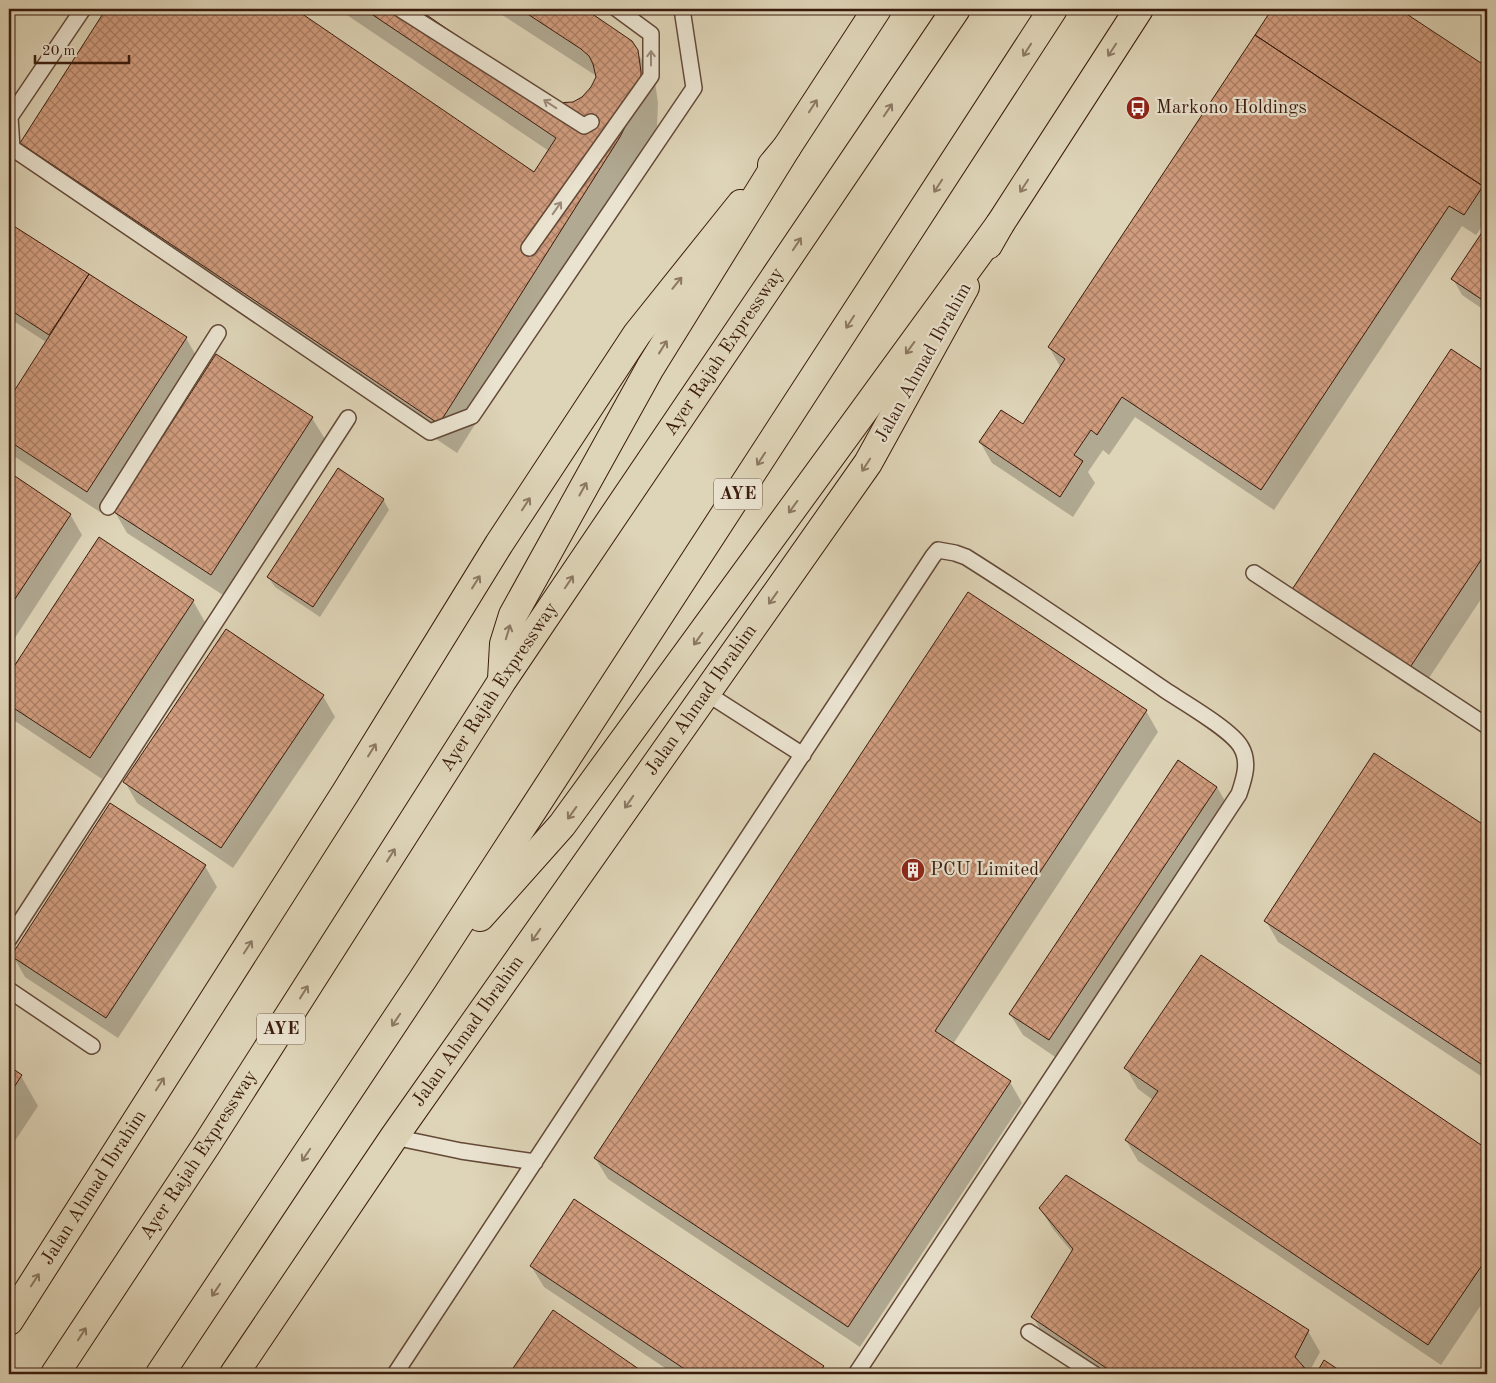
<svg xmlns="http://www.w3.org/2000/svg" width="1496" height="1383" font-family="'Old Standard TT',serif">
	<defs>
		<pattern id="building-cross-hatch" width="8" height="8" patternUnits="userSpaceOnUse" patternTransform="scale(1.25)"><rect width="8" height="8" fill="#d19d7f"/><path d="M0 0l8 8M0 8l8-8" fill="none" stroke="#ab7f66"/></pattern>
	</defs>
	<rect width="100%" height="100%" fill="#ded4b7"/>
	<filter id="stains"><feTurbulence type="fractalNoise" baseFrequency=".004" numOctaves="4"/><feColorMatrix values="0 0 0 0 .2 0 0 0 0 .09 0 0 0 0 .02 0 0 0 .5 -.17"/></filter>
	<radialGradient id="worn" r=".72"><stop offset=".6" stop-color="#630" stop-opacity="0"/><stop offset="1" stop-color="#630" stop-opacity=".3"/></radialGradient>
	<path fill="#0003" d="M 107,9 L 293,9 L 534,174 L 549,151 L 338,9 L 416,9 L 555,104 L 573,103 L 583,98 L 592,88 L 598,77 L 493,9 L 583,9 L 631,42 L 655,82 L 658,103 L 657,126 L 637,167 L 457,453 L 38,173 L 21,143 Z
		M 1274,9 L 1397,9 L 1487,69 L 1487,219 L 1476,235 L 1462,226 L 1274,510 L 1135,417 L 1109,455 L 1103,450 L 1088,472 L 1095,483 L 1073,517 L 992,463 L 980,442 L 1023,426 L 1061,368 L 1049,347 Z
		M 9,224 L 186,338 L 198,359 L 100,512 L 9,453 L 9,401 L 46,342 L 9,318 Z
		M 1487,227 L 1487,312 L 1462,295 L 1453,279 Z
		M 1452,351 L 1487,374 L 1487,590 L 1419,693 L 1303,615 L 1291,594 Z
		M 312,418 L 325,439 L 223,595 L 127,533 L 115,512 Z
		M 9,474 L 70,514 L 82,535 L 9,647 Z
		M 383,499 L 389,510 L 320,617 L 275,587 L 268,577 Z
		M 99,539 L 193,601 L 205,622 L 102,779 L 9,717 L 9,677 Z
		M 323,696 L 335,717 L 233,868 L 137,803 L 125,782 Z
		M 1146,711 L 1158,732 L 953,1044 L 1010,1082 L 1022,1103 L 860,1347 L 608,1179 L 595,1158 Z
		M 1375,755 L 1487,829 L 1487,1080 L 1278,942 L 1266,921 Z
		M 1217,787 L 1229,808 L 1061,1061 L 1023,1035 L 1010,1014 Z
		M 205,866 L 217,887 L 118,1038 L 25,977 L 13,956 Z
		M 1201,956 L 1487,1150 L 1487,1296 L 1441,1365 L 1138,1161 L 1126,1140 L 1153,1100 L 1138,1089 L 1126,1068 Z
		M 9,1067 L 21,1076 L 38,1106 L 9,1150 Z
		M 1040,1208 L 1308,1331 L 1320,1352 L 1308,1374 L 1098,1374 L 1045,1338 L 1033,1317 L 1072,1252 L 1053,1229 Z
		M 531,1266 L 823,1367 L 827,1374 L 674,1374 L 544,1287 Z
		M 554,1312 L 644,1374 L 511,1374 Z"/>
	<path fill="url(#building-cross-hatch)" stroke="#3b1b0c" d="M 106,9 L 295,9 L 534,172 L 556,138 L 364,9 L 418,9 L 555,103 L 573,102 L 582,97 L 591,87 L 596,77 L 593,64 L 589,56 L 581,49 L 520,9 L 585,9 L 632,41 L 638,50 L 641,72 L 641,95 L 620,137 L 439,424 L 20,143 Z
		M 1272,9 L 1399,9 L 1487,67 L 1487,189 L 1255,35 Z
		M 1255,35 L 1483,186 L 1464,215 L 1449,206 L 1261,490 L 1122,397 L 1097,435 L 1091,430 L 1074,455 L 1083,461 L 1060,497 L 979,442 L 1001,410 L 1023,424 L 1065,359 L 1048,347 Z
		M 9,223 L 89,274 L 49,335 L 9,309 Z
		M 1487,225 L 1487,303 L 1451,279 Z
		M 89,274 L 187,337 L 87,492 L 9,441 L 9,399 Z
		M 1451,349 L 1487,373 L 1487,551 L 1407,672 L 1289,594 Z
		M 216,354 L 313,417 L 211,575 L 114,512 Z
		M 338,468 L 384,499 L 313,607 L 267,577 Z
		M 9,472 L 71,514 L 9,608 Z
		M 99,537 L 194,600 L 90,758 L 9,705 L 9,674 Z
		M 968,592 L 1147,710 L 935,1031 L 1011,1081 L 848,1327 L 594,1158 Z
		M 226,629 L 324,695 L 221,848 L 123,782 Z
		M 1374,753 L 1487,827 L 1487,1068 L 1264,921 Z
		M 1178,760 L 1217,787 L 1049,1040 L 1009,1014 Z
		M 110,803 L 206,865 L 106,1018 L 11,956 Z
		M 1201,955 L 1487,1149 L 1487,1258 L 1428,1345 L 1125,1140 L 1158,1091 L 1124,1068 Z
		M 9,1066 L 22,1075 L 9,1095 Z
		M 1066,1175 L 1309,1330 L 1295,1357 L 1310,1374 L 1115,1374 L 1031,1317 L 1073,1249 L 1039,1208 Z
		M 574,1199 L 824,1366 L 818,1374 L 692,1374 L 530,1266 Z
		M 553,1310 L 646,1374 L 509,1374 Z
		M 1324,1360 L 1345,1374 L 1316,1374 Z"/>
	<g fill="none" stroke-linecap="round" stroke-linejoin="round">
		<g stroke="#644937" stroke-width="18">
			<path id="service" d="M 83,9 L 10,117 L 12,148 L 430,432 L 472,416 L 694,88 L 682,9
				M 400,9 L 584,126 L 591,122
				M 529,248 L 651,76 L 651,34 L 617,9
				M 108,507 L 218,333
				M 1254,573 L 1487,726
				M 706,693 L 803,755
				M 9,939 L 348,418
				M 9,990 L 92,1046
				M 394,1137 L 461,1151 L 535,1162
				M 1029,1332 L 1094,1374
				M 395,1374 L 933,556 L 938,550 L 955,553 L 966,557 C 1033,599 1099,645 1165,690 C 1183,702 1232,730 1241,747 C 1250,762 1244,779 1239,794 L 856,1374"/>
		</g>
		<g stroke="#3b1b0c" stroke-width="30">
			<g id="primary">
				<path d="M 772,165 L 787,147 L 877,9"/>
				<path d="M 988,245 L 1000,224 L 1139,9"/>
				<path id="s1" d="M 9,1321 L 346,792 L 499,544 L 637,334 L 741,204"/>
				<path id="s2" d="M 234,1374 L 394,1137 L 868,463 L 965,287"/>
			</g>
		</g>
		<g stroke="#3b1b0c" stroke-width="30">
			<g id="motorway">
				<path d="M 502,679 L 504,644 L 513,615 L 650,368 L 787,147"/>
				<path d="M 480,917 L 562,825 L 1000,224"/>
				<path id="s3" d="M 55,1374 L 207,1144 L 502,681 L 956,9"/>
				<path d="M 160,1374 L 423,979 L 1053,9"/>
			</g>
		</g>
		<use href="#service" stroke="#eae3d0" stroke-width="15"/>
		<use href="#primary" stroke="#ded4b7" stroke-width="28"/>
		<use href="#motorway" stroke="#ded4b7" stroke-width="28"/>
	</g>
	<defs><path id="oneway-shaft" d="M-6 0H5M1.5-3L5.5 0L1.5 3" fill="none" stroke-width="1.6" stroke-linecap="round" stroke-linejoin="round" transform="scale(1.25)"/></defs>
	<g stroke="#8c7862">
		<use href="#oneway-shaft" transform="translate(1027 50) rotate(123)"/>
		<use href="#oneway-shaft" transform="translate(1112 50) rotate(123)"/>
		<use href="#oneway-shaft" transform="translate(813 106) rotate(-57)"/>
		<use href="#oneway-shaft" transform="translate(888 110) rotate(-56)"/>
		<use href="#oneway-shaft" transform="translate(938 186) rotate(123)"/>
		<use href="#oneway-shaft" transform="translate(1024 186) rotate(123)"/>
		<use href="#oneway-shaft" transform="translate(797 244) rotate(-56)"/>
		<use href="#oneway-shaft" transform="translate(677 283) rotate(-51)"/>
		<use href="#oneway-shaft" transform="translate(850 322) rotate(123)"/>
		<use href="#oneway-shaft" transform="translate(663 347) rotate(-58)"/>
		<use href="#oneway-shaft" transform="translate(910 348) rotate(126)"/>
		<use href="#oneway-shaft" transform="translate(761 459) rotate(123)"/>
		<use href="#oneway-shaft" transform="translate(866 465) rotate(123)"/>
		<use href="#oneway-shaft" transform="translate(583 489) rotate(-61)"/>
		<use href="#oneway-shaft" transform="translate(526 504) rotate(-57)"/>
		<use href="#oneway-shaft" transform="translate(793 507) rotate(126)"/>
		<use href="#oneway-shaft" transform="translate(476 582) rotate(-58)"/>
		<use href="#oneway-shaft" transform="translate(569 582) rotate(-56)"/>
		<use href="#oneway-shaft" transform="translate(773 598) rotate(125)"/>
		<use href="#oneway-shaft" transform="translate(508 632) rotate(-73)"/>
		<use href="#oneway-shaft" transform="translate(698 639) rotate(126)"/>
		<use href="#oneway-shaft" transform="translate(372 750) rotate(-58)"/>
		<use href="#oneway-shaft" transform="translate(629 802) rotate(125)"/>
		<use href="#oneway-shaft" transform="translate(572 813) rotate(126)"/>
		<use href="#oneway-shaft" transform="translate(391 855) rotate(-58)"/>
		<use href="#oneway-shaft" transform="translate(536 935) rotate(125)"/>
		<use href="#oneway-shaft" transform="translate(248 947) rotate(-57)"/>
		<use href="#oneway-shaft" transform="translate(304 992) rotate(-58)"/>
		<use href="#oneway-shaft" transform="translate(396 1020) rotate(124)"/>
		<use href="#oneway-shaft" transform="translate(160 1084) rotate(-57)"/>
		<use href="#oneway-shaft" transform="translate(306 1155) rotate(124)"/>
		<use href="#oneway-shaft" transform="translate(35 1280) rotate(-57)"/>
		<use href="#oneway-shaft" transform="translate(216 1290) rotate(124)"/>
		<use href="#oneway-shaft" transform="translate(82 1334) rotate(-57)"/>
	</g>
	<g stroke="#9b8978">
		<use href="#oneway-shaft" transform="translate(651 58) rotate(-90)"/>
		<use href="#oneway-shaft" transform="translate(550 104) rotate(-147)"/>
		<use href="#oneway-shaft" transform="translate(557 208) rotate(-55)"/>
	</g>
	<defs>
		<g id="bus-disc" transform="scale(1.25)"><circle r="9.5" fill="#8f2418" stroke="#eae3d0"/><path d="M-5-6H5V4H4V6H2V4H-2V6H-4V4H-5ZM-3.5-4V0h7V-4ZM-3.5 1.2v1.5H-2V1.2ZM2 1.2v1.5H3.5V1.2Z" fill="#fff"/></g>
		<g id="building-disc" transform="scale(1.25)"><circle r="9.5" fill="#8f2418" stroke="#eae3d0"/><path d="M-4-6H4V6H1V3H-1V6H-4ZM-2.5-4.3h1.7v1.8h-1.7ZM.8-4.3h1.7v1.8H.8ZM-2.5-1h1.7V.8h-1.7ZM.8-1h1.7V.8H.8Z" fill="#fff"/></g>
	</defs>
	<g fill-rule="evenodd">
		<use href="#bus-disc" x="1138" y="108"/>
		<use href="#building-disc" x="913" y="870"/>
	</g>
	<g text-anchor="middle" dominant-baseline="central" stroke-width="4.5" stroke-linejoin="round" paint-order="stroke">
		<g fill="#eae3d0" stroke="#705747" stroke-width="1">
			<rect x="714" y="478.5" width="48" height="31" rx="4"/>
			<rect x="257" y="1013.5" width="48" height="31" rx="4"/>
		</g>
		<g font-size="18" font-weight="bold" fill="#3b1b0c">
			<text x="738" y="494">AYE</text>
			<text x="281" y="1029">AYE</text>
		</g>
		<g font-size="19" fill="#3b1b0c" stroke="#eae3d0" text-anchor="start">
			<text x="1156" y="108">Markono Holdings</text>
			<text x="930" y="870">PCU Limited</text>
		</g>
		<g font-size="19" fill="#3b1b0c" stroke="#eae3d0">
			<text stroke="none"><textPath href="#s3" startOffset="1222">Ayer Rajah Expressway</textPath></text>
			<text transform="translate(924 363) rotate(-61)">Jalan Ahmad Ibrahim</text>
			<text stroke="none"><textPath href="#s3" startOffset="818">Ayer Rajah Expressway</textPath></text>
			<text stroke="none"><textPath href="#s2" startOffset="820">Jalan Ahmad Ibrahim</textPath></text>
			<text stroke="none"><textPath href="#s2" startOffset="415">Jalan Ahmad Ibrahim</textPath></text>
			<text stroke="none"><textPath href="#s3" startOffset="262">Ayer Rajah Expressway</textPath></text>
			<text stroke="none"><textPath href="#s1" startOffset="158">Jalan Ahmad Ibrahim</textPath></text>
		</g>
	</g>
	<rect width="1496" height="1383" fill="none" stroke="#ded4b7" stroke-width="30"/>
	<rect x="10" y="10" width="1476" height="1363" fill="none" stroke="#3b1b0c" stroke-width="2.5"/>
	<rect x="15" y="15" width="1466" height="1353" fill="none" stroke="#3b1b0c"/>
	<path d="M35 55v8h94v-8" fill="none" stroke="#3b1b0c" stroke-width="2.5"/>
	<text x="42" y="55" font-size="15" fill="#3b1b0c" stroke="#eae3d0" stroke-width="4" paint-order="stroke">20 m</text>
	<rect width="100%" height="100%" filter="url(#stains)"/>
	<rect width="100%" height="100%" fill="url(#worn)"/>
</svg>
